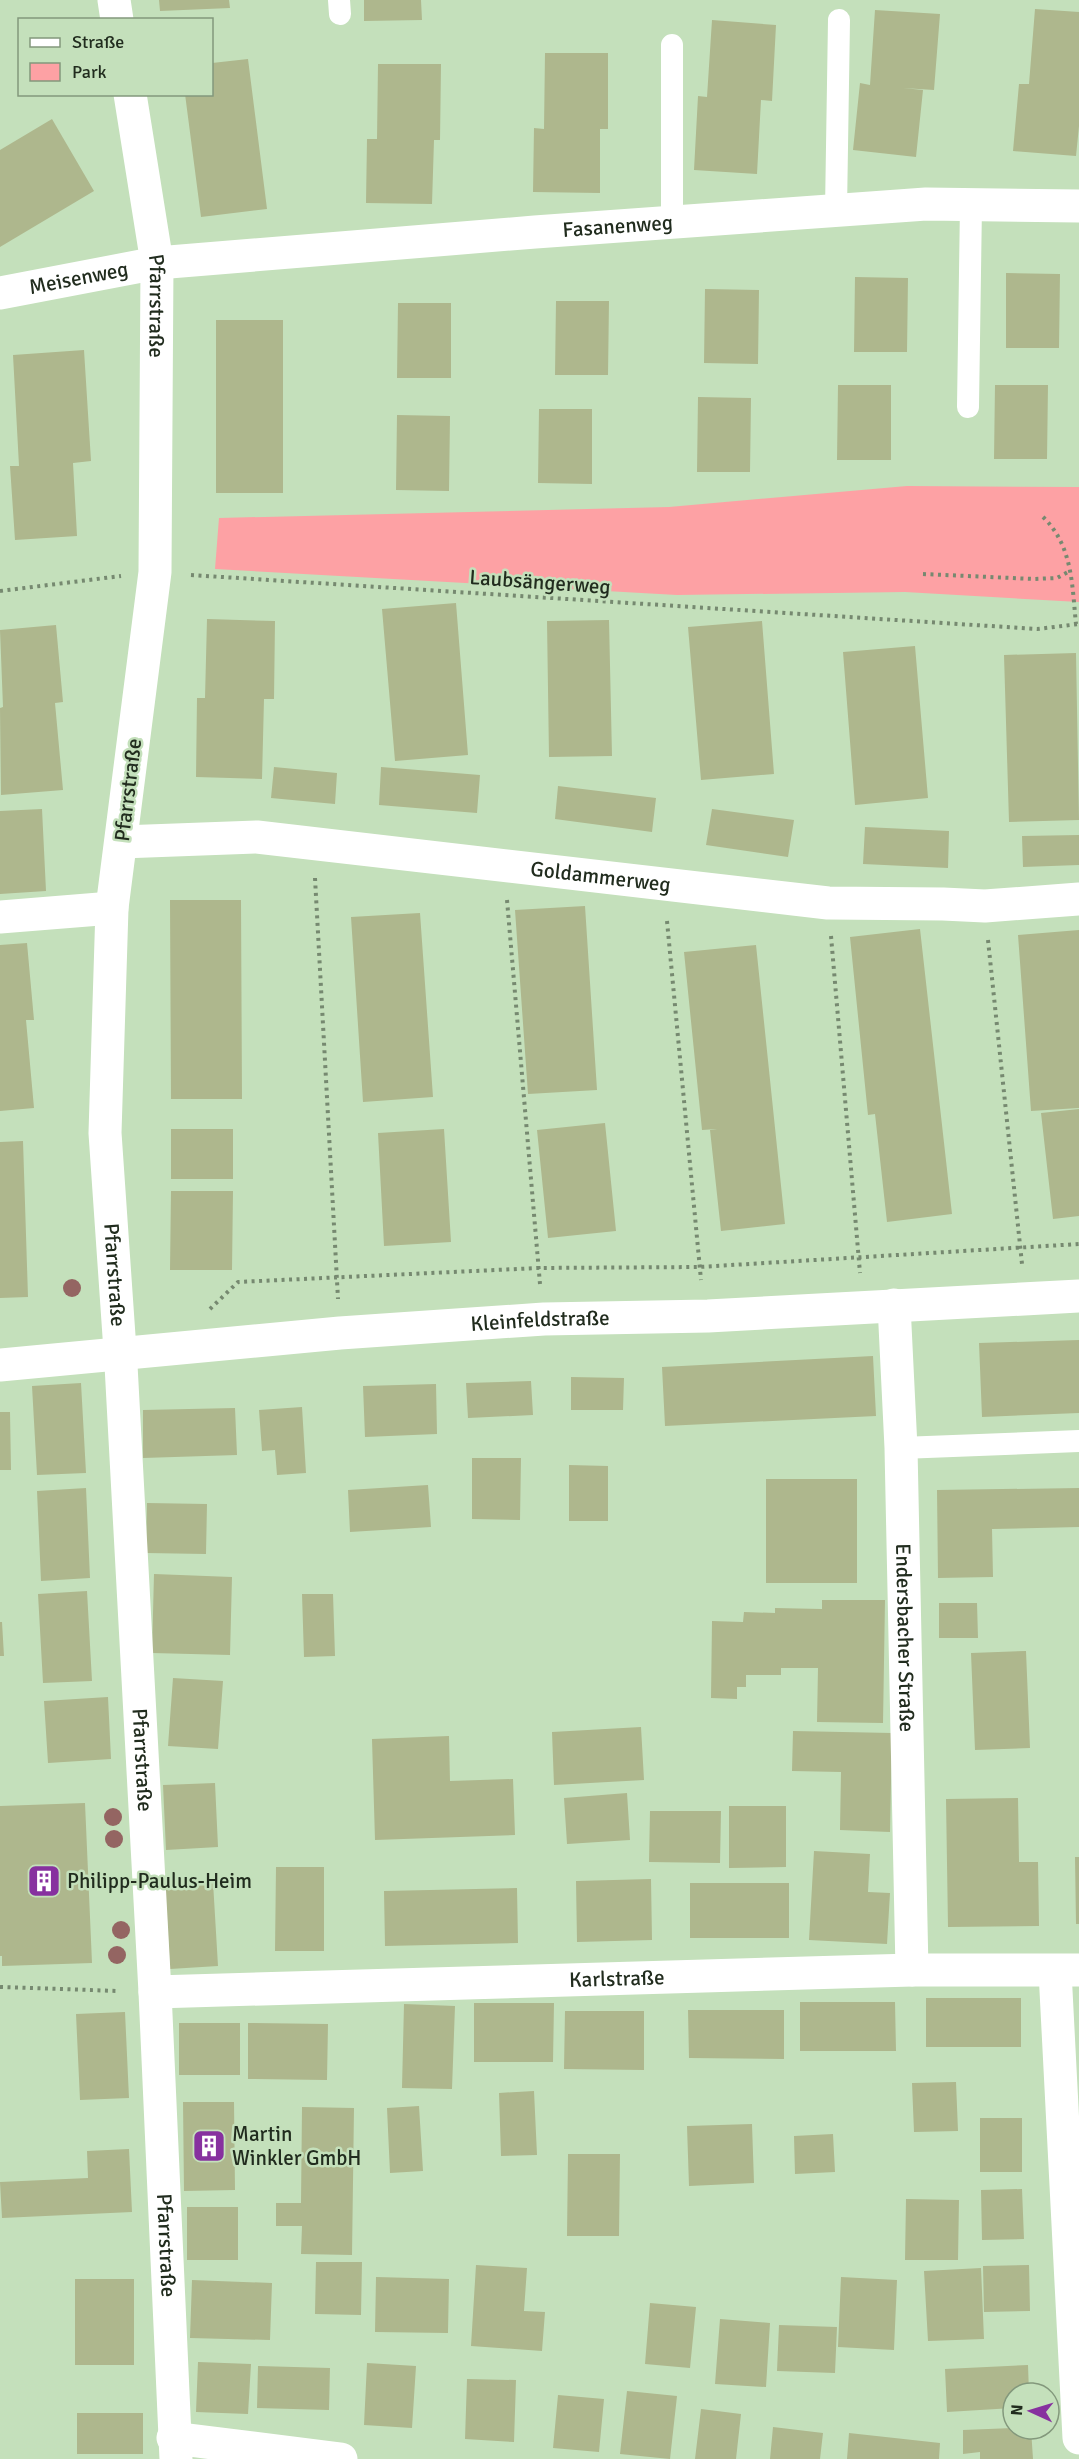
<svg xmlns="http://www.w3.org/2000/svg" width="1079" height="2459" font-family="Signika,sans-serif">
	<rect width="100%" height="100%" fill="#c4e0bb"/>
	<path fill="#fda1a4" d="M 907,486 L 1079,487 L 1079,602 L 905,592 L 677,595 L 215,569 L 219,518 L 669,507 Z"/>
	<path fill="#aeb78d" d="M 159,0 L 229,0 L 230,8 L 160,11 Z
		M 364,0 L 421,0 L 422,20 L 364,21 Z
		M 1035,9 L 1079,12 L 1079,126 L 1076,156 L 1013,151 L 1019,84 L 1029,84 Z
		M 875,10 L 940,14 L 934,90 L 903,88 L 923,90 L 916,157 L 853,150 L 860,83 L 870,85 Z
		M 712,20 L 776,25 L 772,101 L 761,100 L 757,174 L 694,170 L 698,96 L 707,97 Z
		M 545,53 L 608,53 L 608,129 L 600,129 L 600,193 L 533,192 L 534,128 L 544,129 Z
		M 248,59 L 267,209 L 201,217 L 185,94 L 212,94 L 212,63 Z
		M 378,64 L 441,64 L 440,140 L 434,140 L 432,204 L 366,203 L 367,139 L 377,139 Z
		M 52,119 L 94,191 L 0,247 L 0,150 Z
		M 1006,273 L 1060,274 L 1059,348 L 1006,348 Z
		M 855,277 L 908,278 L 907,352 L 854,352 Z
		M 705,289 L 759,290 L 758,364 L 704,363 Z
		M 556,301 L 609,301 L 608,375 L 555,375 Z
		M 398,303 L 451,303 L 451,378 L 397,378 Z
		M 216,320 L 283,320 L 283,493 L 216,493 Z
		M 84,350 L 91,461 L 73,463 L 77,536 L 15,540 L 10,466 L 19,466 L 13,355 Z
		M 838,385 L 891,385 L 891,460 L 837,460 Z
		M 995,385 L 1048,385 L 1047,459 L 994,459 Z
		M 698,397 L 751,398 L 750,472 L 697,472 Z
		M 539,409 L 592,409 L 592,484 L 538,483 Z
		M 397,415 L 450,416 L 449,491 L 396,490 Z
		M 456,603 L 468,755 L 395,761 L 382,609 Z
		M 207,619 L 275,621 L 274,699 L 264,699 L 262,779 L 196,777 L 197,698 L 205,698 Z
		M 609,620 L 612,756 L 549,757 L 547,621 Z
		M 762,621 L 774,774 L 701,780 L 688,627 Z
		M 56,625 L 63,702 L 55,703 L 63,790 L 1,795 L 0,708 L 3,707 L 0,630 Z
		M 915,646 L 928,798 L 855,805 L 843,652 Z
		M 1076,653 L 1079,820 L 1009,822 L 1004,655 Z
		M 274,767 L 337,773 L 335,804 L 271,798 Z
		M 381,767 L 480,775 L 477,813 L 379,805 Z
		M 558,786 L 656,798 L 652,832 L 555,819 Z
		M 42,809 L 46,891 L 0,894 L 0,811 Z
		M 712,809 L 794,820 L 788,857 L 706,845 Z
		M 865,827 L 949,831 L 948,868 L 863,864 Z
		M 1079,835 L 1079,865 L 1023,867 L 1022,836 Z
		M 170,900 L 241,900 L 242,1099 L 171,1099 Z
		M 585,906 L 597,1090 L 528,1094 L 515,910 Z
		M 420,913 L 433,1097 L 363,1102 L 351,917 Z
		M 920,929 L 952,1214 L 887,1222 L 875,1114 L 868,1115 L 850,937 Z
		M 1079,930 L 1079,1108 L 1031,1111 L 1018,935 Z
		M 27,943 L 34,1020 L 26,1020 L 34,1108 L 0,1111 L 0,945 Z
		M 756,945 L 785,1224 L 721,1231 L 710,1130 L 717,1129 L 702,1130 L 684,952 Z
		M 1079,1109 L 1079,1216 L 1053,1219 L 1041,1113 Z
		M 605,1123 L 616,1231 L 548,1238 L 537,1130 Z
		M 171,1129 L 233,1129 L 233,1179 L 171,1179 Z
		M 444,1129 L 451,1242 L 384,1246 L 378,1133 Z
		M 23,1141 L 28,1297 L 0,1298 L 0,1142 Z
		M 171,1191 L 233,1191 L 232,1270 L 170,1270 Z
		M 1079,1340 L 1079,1413 L 982,1417 L 979,1343 Z
		M 873,1356 L 876,1416 L 665,1426 L 662,1367 Z
		M 571,1377 L 624,1378 L 623,1410 L 571,1410 Z
		M 531,1381 L 533,1415 L 468,1418 L 466,1383 Z
		M 81,1383 L 86,1473 L 37,1475 L 32,1386 Z
		M 436,1384 L 437,1434 L 365,1437 L 363,1386 Z
		M 302,1407 L 306,1473 L 277,1475 L 275,1450 L 262,1451 L 259,1410 Z
		M 235,1408 L 237,1455 L 143,1458 L 143,1410 Z
		M 0,1412 L 10,1412 L 11,1470 L 0,1470 Z
		M 472,1458 L 521,1458 L 520,1520 L 472,1519 Z
		M 569,1465 L 608,1466 L 608,1521 L 569,1521 Z
		M 766,1479 L 857,1479 L 857,1583 L 766,1583 Z
		M 428,1485 L 431,1527 L 350,1532 L 348,1490 Z
		M 86,1488 L 90,1578 L 41,1581 L 37,1491 Z
		M 1079,1488 L 1079,1527 L 992,1529 L 993,1577 L 938,1578 L 937,1490 Z
		M 147,1503 L 207,1504 L 206,1554 L 146,1553 Z
		M 154,1574 L 232,1577 L 230,1655 L 152,1653 Z
		M 87,1591 L 92,1681 L 43,1683 L 38,1594 Z
		M 302,1594 L 333,1594 L 335,1656 L 304,1657 Z
		M 822,1600 L 885,1600 L 883,1723 L 817,1722 L 818,1668 L 781,1668 L 781,1675 L 746,1675 L 746,1687 L 737,1687 L 737,1699 L 711,1698 L 712,1621 L 743,1622 L 744,1612 L 775,1613 L 775,1608 L 822,1609 Z
		M 939,1603 L 977,1603 L 978,1638 L 939,1638 Z
		M 0,1622 L 2,1622 L 4,1656 L 0,1656 Z
		M 1026,1651 L 1030,1748 L 975,1750 L 971,1653 Z
		M 173,1678 L 223,1681 L 218,1749 L 168,1746 Z
		M 108,1697 L 111,1759 L 48,1763 L 44,1701 Z
		M 641,1727 L 644,1780 L 554,1785 L 552,1732 Z
		M 793,1731 L 892,1733 L 890,1832 L 840,1830 L 841,1772 L 792,1771 Z
		M 449,1736 L 450,1781 L 513,1779 L 515,1835 L 375,1840 L 372,1739 Z
		M 215,1783 L 218,1847 L 166,1850 L 163,1785 Z
		M 627,1793 L 630,1840 L 567,1844 L 564,1798 Z
		M 1018,1798 L 1019,1862 L 1038,1862 L 1039,1926 L 948,1927 L 946,1799 Z
		M 85,1803 L 92,1963 L 2,1966 L 2,1956 L 0,1956 L 0,1806 Z
		M 729,1806 L 786,1806 L 786,1867 L 729,1868 Z
		M 650,1811 L 721,1811 L 720,1863 L 649,1862 Z
		M 814,1851 L 870,1854 L 868,1892 L 890,1893 L 887,1944 L 809,1940 Z
		M 1075,1857 L 1079,1857 L 1079,1924 L 1076,1924 Z
		M 276,1867 L 324,1867 L 324,1951 L 275,1951 Z
		M 651,1879 L 652,1940 L 577,1942 L 576,1881 Z
		M 213,1882 L 218,1966 L 170,1969 L 165,1885 Z
		M 690,1883 L 789,1883 L 789,1938 L 690,1938 Z
		M 517,1888 L 518,1943 L 385,1946 L 384,1891 Z
		M 926,1998 L 1021,1998 L 1021,2047 L 926,2047 Z
		M 800,2002 L 895,2002 L 896,2051 L 800,2051 Z
		M 474,2003 L 554,2003 L 553,2062 L 474,2062 Z
		M 404,2004 L 455,2006 L 452,2089 L 402,2088 Z
		M 688,2010 L 784,2010 L 784,2059 L 689,2058 Z
		M 565,2011 L 644,2011 L 644,2070 L 564,2069 Z
		M 125,2012 L 129,2098 L 80,2100 L 76,2014 Z
		M 179,2023 L 240,2023 L 240,2075 L 179,2075 Z
		M 248,2023 L 328,2024 L 327,2080 L 248,2079 Z
		M 956,2082 L 958,2131 L 914,2132 L 912,2083 Z
		M 534,2091 L 537,2155 L 501,2156 L 499,2093 Z
		M 183,2102 L 234,2102 L 235,2190 L 184,2191 Z
		M 419,2106 L 423,2171 L 390,2173 L 387,2108 Z
		M 302,2107 L 354,2108 L 352,2255 L 301,2254 L 302,2226 L 276,2226 L 276,2203 L 301,2203 Z
		M 980,2118 L 1022,2118 L 1022,2172 L 980,2172 Z
		M 752,2124 L 754,2183 L 689,2186 L 687,2126 Z
		M 833,2134 L 835,2172 L 795,2174 L 794,2136 Z
		M 129,2149 L 132,2212 L 2,2218 L 0,2182 L 88,2178 L 87,2151 Z
		M 568,2154 L 620,2154 L 619,2236 L 567,2236 Z
		M 1022,2189 L 1024,2239 L 982,2240 L 981,2190 Z
		M 906,2199 L 959,2200 L 958,2260 L 905,2260 Z
		M 187,2207 L 238,2207 L 238,2260 L 187,2260 Z
		M 316,2262 L 362,2262 L 361,2315 L 315,2314 Z
		M 476,2265 L 527,2268 L 524,2311 L 545,2312 L 542,2351 L 471,2346 Z
		M 1029,2265 L 1030,2311 L 984,2312 L 983,2266 Z
		M 981,2268 L 984,2339 L 928,2341 L 924,2271 Z
		M 376,2277 L 449,2279 L 448,2333 L 375,2332 Z
		M 841,2277 L 897,2280 L 894,2350 L 838,2347 Z
		M 75,2279 L 134,2279 L 134,2365 L 75,2365 Z
		M 192,2280 L 272,2283 L 270,2340 L 190,2338 Z
		M 650,2303 L 696,2307 L 690,2368 L 645,2364 Z
		M 720,2319 L 770,2323 L 766,2387 L 715,2384 Z
		M 779,2325 L 837,2327 L 835,2373 L 777,2371 Z
		M 198,2362 L 251,2364 L 248,2414 L 196,2412 Z
		M 367,2363 L 416,2366 L 412,2428 L 364,2425 Z
		M 1028,2365 L 1029,2393 L 1013,2393 L 1013,2408 L 947,2412 L 945,2369 Z
		M 258,2366 L 330,2368 L 329,2410 L 257,2408 Z
		M 467,2379 L 516,2380 L 514,2442 L 465,2439 Z
		M 627,2391 L 677,2396 L 670,2459 L 620,2454 Z
		M 558,2395 L 604,2399 L 599,2452 L 553,2448 Z
		M 701,2409 L 741,2414 L 736,2459 L 695,2459 Z
		M 77,2413 L 143,2413 L 143,2454 L 77,2454 Z
		M 773,2427 L 823,2433 L 820,2459 L 770,2459 Z
		M 1013,2428 L 1031,2429 L 1033,2459 L 980,2459 L 980,2452 L 963,2454 L 963,2430 Z
		M 849,2433 L 940,2443 L 939,2459 L 847,2459 Z"/>
	<g fill="none" stroke-linecap="round" stroke-linejoin="round">
		<path stroke="#768970" stroke-width="4" stroke-dasharray="3 4.5" stroke-linecap="butt" d="M 1043,517 C 1073,546 1072,586 1076,624
			M 923,574 L 1034,579 L 1057,578 L 1070,571
			M 191,575 L 1037,629 L 1079,624
			M 0,591 L 121,576
			M 315,878 L 338,1299
			M 507,900 L 540,1284
			M 667,921 L 701,1280
			M 831,936 L 860,1273
			M 988,940 L 1022,1264
			M 210,1309 L 238,1282 L 538,1268 L 699,1267 L 1079,1244
			M 0,1987 L 119,1991"/>
		<path stroke="#fff" stroke-width="22" d="M 339,0 L 340,14
			M 836,210 L 839,20
			M 672,222 L 672,45
			M 968,407 L 971,205
			M 901,1448 L 1079,1441"/>
		<g stroke="#fff" stroke-width="33">
			<path d="M 114,0 L 117,20"/>
			<path id="s1" d="M 130,94 L 157,263 L 155,572 L 112,908 L 105,1133 L 121,1365 L 155,1992 L 176,2459"/>
			<path id="s2" d="M 0,293 L 157,263 L 535,232 L 926,204 L 1079,206"/>
			<path id="s3" d="M 121,842 L 257,837 L 828,903 L 943,904 L 985,906 L 1079,899"/>
			<path d="M 0,917 L 112,908"/>
			<path id="s4" d="M 894,1305 L 901,1448 L 912,1970"/>
			<path id="s5" d="M 0,1365 L 340,1333 L 544,1319 L 708,1316 L 1079,1296"/>
			<path d="M 1055,1971 L 1079,2438"/>
			<path id="s6" d="M 155,1992 L 912,1970 L 1079,1970"/>
			<path d="M 173,2438 L 341,2459"/>
		</g>
	</g>
	<g fill="#946562">
		<circle cx="72" cy="1288" r="9"/>
		<circle cx="113" cy="1817" r="9"/>
		<circle cx="114" cy="1839" r="9"/>
		<circle cx="121" cy="1930" r="9"/>
		<circle cx="117" cy="1955" r="9"/>
	</g>
	<defs>
		<g id="building-square" transform="scale(1.725)"><rect x="-9" y="-9" width="18" height="18" rx="4" fill="#87319f" stroke="#c4e0bb"/><path d="M-4-6H4V6H1V3H-1V6H-4ZM-2.5-4.3h1.7v1.8h-1.7ZM.8-4.3h1.7v1.8H.8ZM-2.5-1h1.7V.8h-1.7ZM.8-1h1.7V.8H.8Z" fill="#fff"/></g>
	</defs>
	<g fill-rule="evenodd">
		<use href="#building-square" x="44" y="1881"/>
		<use href="#building-square" x="209" y="2146"/>
	</g>
	<g text-anchor="middle" dominant-baseline="central" stroke-width="5" stroke-linejoin="round" paint-order="stroke">
		<g font-size="21" fill="#212c1e" stroke="#c4e0bb">
			<text stroke="none"><textPath href="#s2" startOffset="622">Fasanenweg</textPath></text>
			<text stroke="none"><textPath href="#s2" startOffset="80">Meisenweg</textPath></text>
			<text stroke="none"><textPath href="#s1" startOffset="214">Pfarrstraße</textPath></text>
			<text transform="translate(540 582) rotate(4)">Laubsängerweg</text>
			<text transform="translate(128 790) rotate(-83)">Pfarrstraße</text>
			<text stroke="none"><textPath href="#s3" startOffset="482">Goldammerweg</textPath></text>
			<text stroke="none"><textPath href="#s1" startOffset="1186">Pfarrstraße</textPath></text>
			<text stroke="none"><textPath href="#s5" startOffset="542">Kleinfeldstraße</textPath></text>
			<text stroke="none"><textPath href="#s4" startOffset="333">Endersbacher Straße</textPath></text>
			<text stroke="none"><textPath href="#s1" startOffset="1672">Pfarrstraße</textPath></text>
			<text stroke="none"><textPath href="#s6" startOffset="462">Karlstraße</textPath></text>
			<text stroke="none"><textPath href="#s1" startOffset="2158">Pfarrstraße</textPath></text>
		</g>
		<g font-size="21" fill="#212c1e" stroke="#c4e0bb" text-anchor="start">
			<text x="67" y="1881">Philipp-Paulus-Heim</text>
			<text x="232" y="2134">Martin<tspan x="232" dy="24">Winkler GmbH</tspan></text>
		</g>
	</g>
	<rect x="18" y="18" width="195" height="78" fill="#c4e0bb" stroke="#83987c" stroke-width="1.5"/>
	<rect x="30" y="38" width="30" height="9" fill="#ffffff" stroke="#83987c" stroke-width="1.5"/>
	<text x="72" y="48" font-size="18" fill="#212c1e">Straße</text>
	<rect x="30" y="63" width="30" height="18" fill="#fda1a4" stroke="#83987c" stroke-width="1.5"/>
	<text x="72" y="78" font-size="18" fill="#212c1e">Park</text>
	<g transform="translate(1031 2411) rotate(274)"><circle r="28" fill="#c4e0bb" stroke="#83987c" stroke-width="1.5"/>
	<path d="M0-4.5L10 22L0 15L-10 22Z" fill="#87319f"/>
	<text y="-9" font-size="16" font-weight="bold" text-anchor="middle" fill="#212c1e">N</text>
	</g>
</svg>
